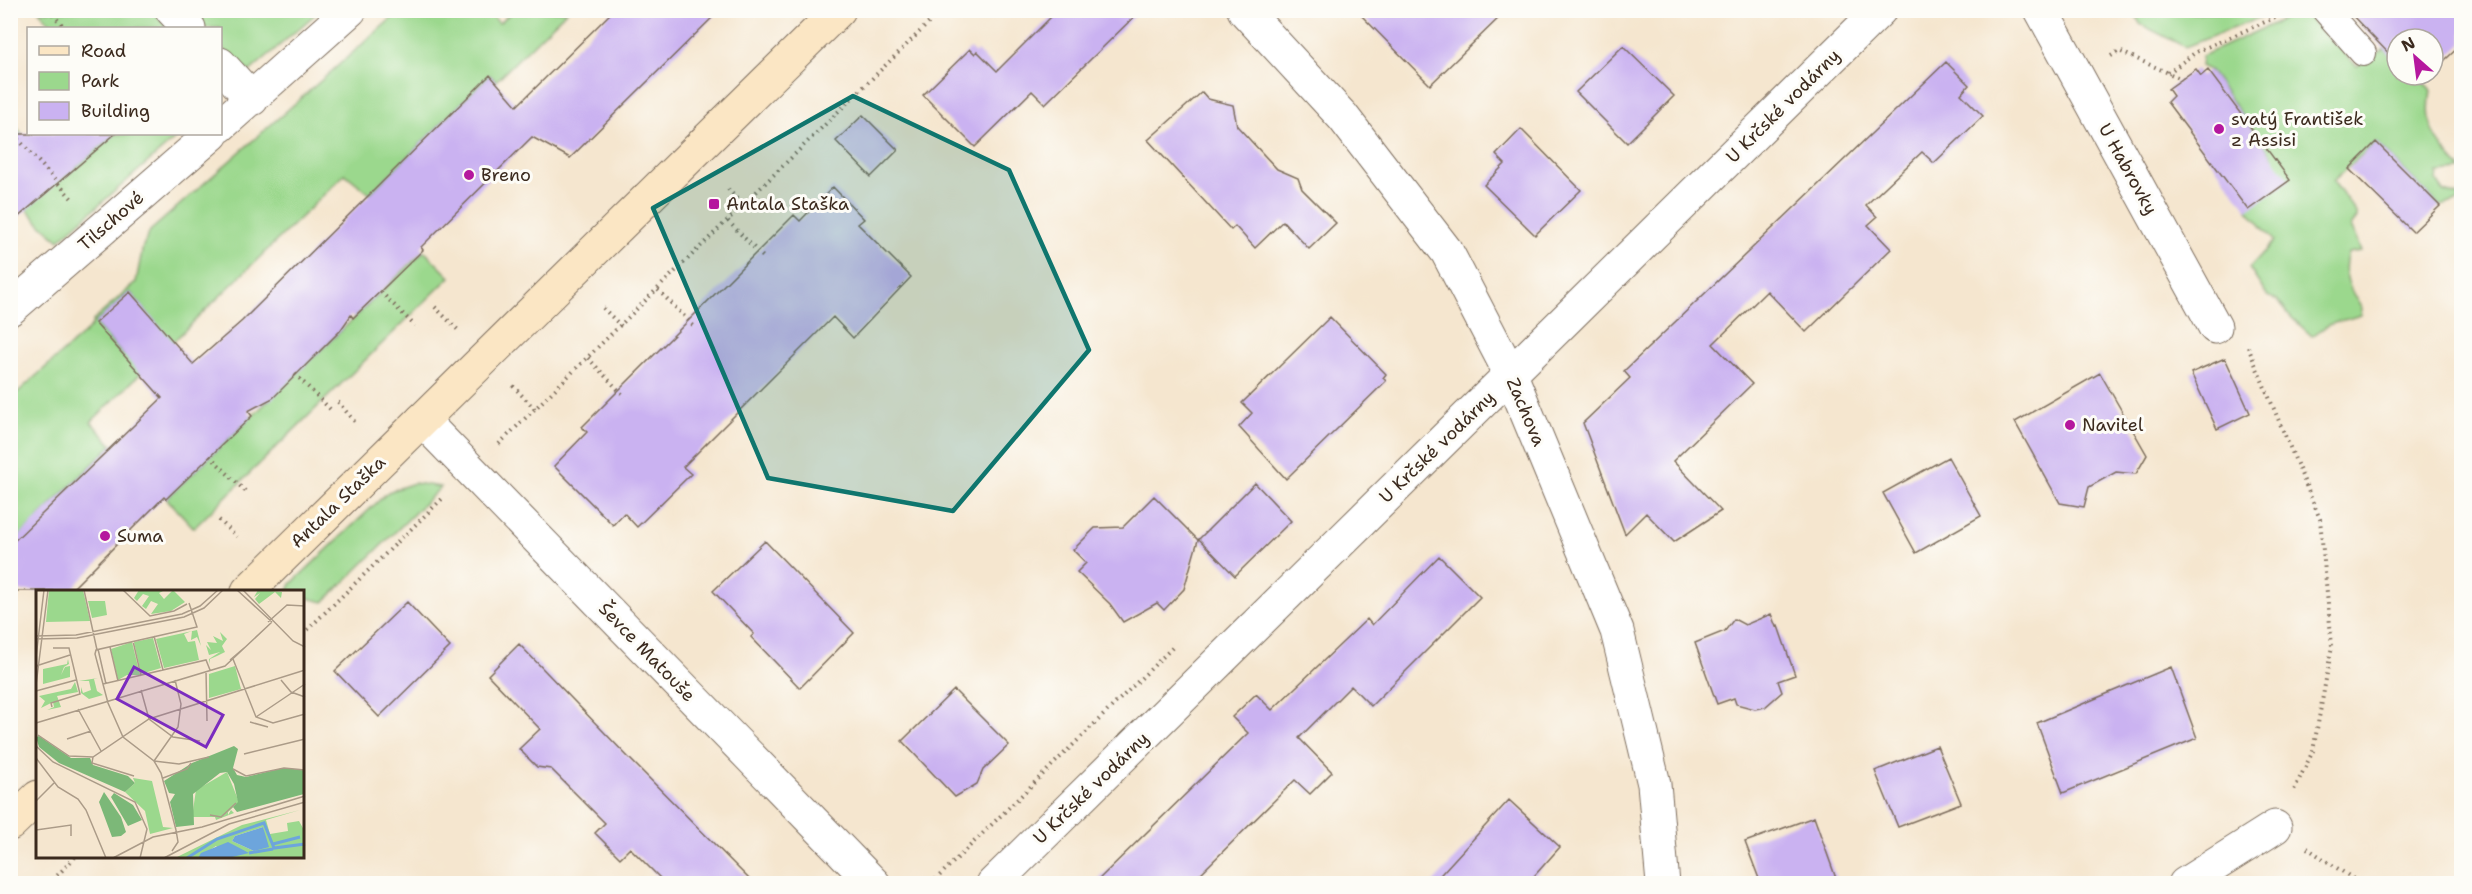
<svg xmlns="http://www.w3.org/2000/svg" width="2472" height="894" font-family="'Shantell Sans',sans-serif">
	<rect width="100%" height="100%" fill="#fdfcf7"/>
	<filter id="ink" filterUnits="userSpaceOnUse"><feTurbulence type="fractalNoise" baseFrequency=".0167" numOctaves="2"/><feDisplacementMap in="SourceGraphic" scale="12" xChannelSelector="R" yChannelSelector="G"/><feConvolveMatrix kernelMatrix="1 2 1 2 8 2 1 2 1" color-interpolation-filters="sRGB"/></filter>
	<filter id="wash" filterUnits="userSpaceOnUse"><feTurbulence type="fractalNoise" baseFrequency=".008" numOctaves="4" result="noise"/><feDisplacementMap in="SourceGraphic" scale="24" xChannelSelector="R" yChannelSelector="G"/><feGaussianBlur stdDeviation="1.35" result="paint"/><feColorMatrix in="noise" values="0 0 0 0 0 0 0 0 0 0 0 0 0 0 0 0 0 1.4 0 .05"/><feComposite in="paint" operator="in"/></filter>
	<g filter="url(#wash)">
		<rect width="100%" height="100%" fill="#f5e6cf"/>
		<path fill="#9bd88d" stroke="#6b8156" stroke-width="1.5" fill-rule="evenodd" d="M 39,11 L 153,11 L 169,28 L 55,28 Z
			M 188,11 L 319,11 L 249,72 L 221,47 L 220,28 L 204,28 Z
			M 400,11 L 488,11 L 499,23 L 513,11 L 567,11 L 496,81 L 490,75 L 370,194 L 345,174 L 91,422 L 112,445 L 11,545 L 10,399 L 91,327 L 93,321 L 136,282 L 143,246 L 150,231 ZM 130,292 L 157,324 L 123,355 L 95,323 Z
			M 2189,11 L 2194,13 L 2277,11 L 2185,47 L 2140,24 L 2134,11 Z
			M 2301,11 L 2357,66 L 2385,49 L 2397,62 L 2397,75 L 2409,75 L 2417,83 L 2420,79 L 2431,91 C 2424,128 2437,142 2461,169 L 2461,171 L 2438,173 L 2437,182 L 2444,192 L 2460,196 L 2459,201 L 2440,206 L 2376,142 L 2333,181 L 2355,211 L 2357,218 L 2351,226 L 2361,251 L 2348,253 C 2340,274 2351,291 2362,309 L 2361,315 L 2328,325 L 2312,336 L 2292,318 L 2277,300 L 2267,296 L 2249,268 L 2274,241 L 2248,210 L 2272,156 L 2209,70 L 2201,66 L 2202,56 Z
			M 10,120 L 62,179 L 115,134 L 180,134 L 59,240 L 40,224 L 11,191 Z
			M 424,251 L 450,277 L 194,528 L 167,499 L 168,497 Z
			M 414,483 L 441,487 L 324,602 L 303,597 L 303,591 L 288,591 L 291,584 L 388,492 Z"/>
		<g id="blocks">
			<path fill="#cab2f1" d="M 614,10 L 720,10 L 570,158 L 532,137 L 421,247 L 423,250 L 353,318 L 351,315 L 340,331 L 273,398 L 248,411 L 252,416 L 166,499 L 164,497 L 70,591 L 10,591 L 10,545 L 162,398 L 95,323 L 130,292 L 193,364 L 242,321 L 490,75 L 517,106 Z
				M 1058,10 L 1141,10 L 1045,104 L 1032,91 L 975,147 L 923,95 L 970,49 L 975,54 L 977,51 L 997,71 Z
				M 1356,10 L 1507,10 L 1430,85 Z
				M 2347,10 L 2462,10 L 2462,44 L 2433,71 L 2433,39 L 2397,39 L 2397,62 Z
				M 1623,46 L 1674,96 L 1627,143 L 1576,92 Z
				M 1946,62 L 1969,85 L 1961,94 L 1983,116 L 1934,163 L 1922,152 L 1866,205 L 1877,217 L 1868,225 L 1891,249 L 1806,332 L 1767,291 L 1713,344 L 1752,384 L 1673,461 L 1721,511 L 1674,542 L 1646,513 L 1625,534 L 1583,423 L 1630,378 L 1624,371 Z
				M 2196,69 L 2201,76 L 2208,70 L 2290,180 L 2248,210 L 2167,102 L 2173,96 L 2168,89 Z
				M 1202,92 L 1208,99 L 1233,105 L 1237,126 L 1277,169 L 1298,178 L 1302,189 L 1336,223 L 1309,249 L 1283,221 L 1255,248 L 1235,226 L 1231,230 L 1148,140 Z
				M 863,115 L 898,150 L 871,177 L 836,141 Z
				M 1521,129 L 1581,190 L 1535,235 L 1484,185 L 1505,164 L 1496,155 Z
				M 10,134 L 115,134 L 10,224 Z
				M 2376,142 L 2440,206 L 2413,232 L 2349,169 Z
				M 833,187 L 864,219 L 858,224 L 911,277 L 853,338 L 833,317 L 683,467 L 691,474 L 637,527 L 624,513 L 613,525 L 554,466 L 587,432 L 582,427 L 794,215 L 800,221 Z
				M 1330,317 L 1386,374 L 1383,378 L 1386,381 L 1286,479 L 1239,427 L 1252,413 L 1242,403 Z
				M 2225,358 L 2250,413 L 2217,429 L 2191,373 Z
				M 2100,373 L 2147,455 L 2136,474 L 2116,472 L 2089,487 L 2084,507 L 2060,503 L 2015,422 Z
				M 1948,457 L 1981,516 L 1916,553 L 1883,493 Z
				M 1255,483 L 1291,521 L 1235,576 L 1199,539 Z
				M 1154,496 L 1198,540 L 1184,589 L 1164,610 L 1157,603 L 1123,622 L 1110,604 L 1077,572 L 1086,563 L 1073,550 L 1095,528 L 1123,527 Z
				M 765,541 L 854,633 L 800,688 L 751,637 L 754,634 L 713,591 Z
				M 1439,556 L 1480,597 L 1371,706 L 1351,686 L 1299,738 L 1332,772 L 1310,794 L 1295,780 L 1190,884 L 1094,884 L 1248,733 L 1232,717 L 1256,694 L 1272,710 L 1367,619 L 1372,625 Z
				M 407,602 L 450,647 L 379,717 L 335,671 Z
				M 1771,614 L 1776,627 L 1778,626 L 1795,675 L 1778,681 L 1782,692 L 1765,707 L 1755,709 L 1736,704 L 1734,698 L 1717,704 L 1695,643 L 1725,631 L 1734,619 L 1745,625 Z
				M 519,644 L 630,759 L 754,884 L 666,884 L 630,848 L 620,858 L 595,833 L 605,823 L 551,769 L 537,767 L 519,749 L 540,729 L 488,675 Z
				M 2171,667 L 2197,738 L 2063,793 L 2037,723 Z
				M 954,690 L 1009,745 L 983,770 L 977,784 L 955,797 L 902,741 Z
				M 1937,746 L 1961,803 L 1898,827 L 1875,771 Z
				M 1509,800 L 1560,847 L 1527,884 L 1432,884 Z
				M 1814,817 L 1838,884 L 1761,884 L 1745,842 Z"/>
		</g>
	</g>
	<g filter="url(#ink)">
		<use href="#blocks" fill-opacity="0" stroke="#7c6c5c" stroke-width="1.5"/>
		<g fill="none" stroke-linecap="round" stroke-linejoin="round">
			<g stroke="#7c6c5c" stroke-width="28">
				<path id="lane" d="M 2325,10 L 2363,53"/>
			</g>
			<g stroke="#7c6c5c" stroke-width="35">
				<path id="street" d="M 172,10 L 189,28
					M 1244,10 L 1343,117 L 1447,252 L 1511,375 L 1617,631 L 1654,784 L 1663,884
					M 2041,10 L 2215,327
					M 220,64 L 252,99
					M 220,126 L 350,10
					M 10,309 L 212,134
					M 422,420 L 874,884
					M 993,884 L 1880,10
					M 2185,884 L 2275,827"/>
			</g>
			<g stroke="#7c6c5c" stroke-width="35">
				<path id="secondary" d="M 248,591 L 839,10
					M 10,824 L 38,797"/>
			</g>
			<path stroke="#7c6c5c" stroke-width="4" stroke-dasharray="1.5 4.5" stroke-linecap="butt" d="M 49,10 L 65,28
				M 2111,56 L 2119,51 L 2182,79
				M 2168,73 L 2196,52 L 2290,11
				M 10,130 L 74,201
				M 728,189 L 743,205
				M 728,221 L 763,257
				M 658,290 L 694,326
				M 381,292 L 415,326
				M 435,307 L 458,330
				M 603,308 L 621,326
				M 2248,347 L 2320,519 L 2332,646 L 2313,751 L 2293,792
				M 588,358 L 624,396
				M 295,374 L 331,410
				M 513,386 L 535,409
				M 338,402 L 355,422
				M 499,444 L 942,10
				M 210,456 L 247,493
				M 219,520 L 237,537
				M 303,634 L 443,498
				M 2307,848 L 2361,884
				M 49,884 L 76,856
				M 931,884 L 1175,645"/>
			<use href="#lane" stroke="#fff" stroke-width="26"/>
			<use href="#street" stroke="#fff" stroke-width="33"/>
			<use href="#secondary" stroke="#fbe6c4" stroke-width="33"/>
		</g>
	</g>
	<path fill="#0f766e" fill-opacity="0.2" stroke="#0f766e" stroke-width="4.5" stroke-linejoin="round" d="M 853,96 L 1009,170 L 1089,350 L 953,511 L 768,478 L 653,208 Z"/>
	<g fill="#b5179e" stroke="#fdfcf7" stroke-width="2">
		<circle cx="2219" cy="129" r="6"/>
		<circle cx="469" cy="175" r="6"/>
		<rect x="708" y="198" width="12" height="12" rx="3"/>
		<circle cx="2070" cy="425" r="6"/>
		<circle cx="105" cy="536" r="6"/>
	</g>
	<g text-anchor="middle" dominant-baseline="central" stroke-width="6" stroke-linejoin="round" paint-order="stroke">
		<g font-size="18" fill="#3b2a1e" stroke="#fdfcf7">
			<text transform="translate(1783 106) rotate(-45)">U Krčské vodárny</text>
			<text transform="translate(2128 169) rotate(61)">U Habrovky</text>
			<text transform="translate(111 221) rotate(-41)">Tilschové</text>
			<text transform="translate(1526 412) rotate(67)">Zachova</text>
			<text transform="translate(1437 447) rotate(-44)">U Krčské vodárny</text>
			<text transform="translate(338 502) rotate(-44)">Antala Staška</text>
			<text transform="translate(647 652) rotate(46)">Ševce Matouše</text>
			<text transform="translate(1091 788) rotate(-44)">U Krčské vodárny</text>
		</g>
		<g font-size="18" fill="#3b2a1e" stroke="#fdfcf7" text-anchor="start">
			<text x="2231" y="119">svatý František<tspan x="2231" dy="21">z Assisi</tspan></text>
			<text x="481" y="175">Breno</text>
			<text x="726" y="204">Antala Staška</text>
			<text x="2082" y="425">Navitel</text>
			<text x="117" y="536">Suma</text>
		</g>
	</g>
	<g transform="translate(36 590)">
		<rect width="268" height="268" fill="#f5e6cf"/>
		<path d="M 13,0 L 47,0 L 54,31 L 10,32 ZM 103,0 L 129,0 L 123,3 L 128,9 L 137,0 L 149,12 L 135,21 L 115,24 L 122,14 L 115,11 L 110,19 L 106,16 L 113,6 L 107,4 L 101,11 L 98,8 ZM 222,0 L 246,2 L 245,8 L 239,2 L 223,14 L 219,9 L 224,3 L 218,7 ZM 52,11 L 69,11 L 71,25 L 56,28 ZM 161,40 L 165,56 L 161,47 L 155,50 L 156,41 L 148,44 L 152,52 L 159,51 L 163,70 L 128,78 L 120,49 ZM 184,42 L 191,49 L 186,56 L 189,62 L 181,66 L 174,69 L 174,74 L 173,69 L 184,62 L 173,65 L 170,55 L 175,60 L 171,52 L 181,53 L 177,46 L 187,51 ZM 117,48 L 125,78 L 105,84 L 98,52 ZM 96,52 L 104,85 L 91,85 L 82,90 L 75,59 ZM 32,69 L 33,74 L 28,77 L 25,85 L 29,77 L 34,76 L 34,87 L 7,94 L 7,79 L 31,74 ZM 199,76 L 205,99 L 173,108 L 173,84 ZM 62,88 L 58,89 L 61,101 L 67,105 L 53,109 L 45,103 L 45,97 L 47,103 L 55,100 L 53,91 L 43,91 ZM 39,92 L 42,102 L 21,106 L 25,117 L 11,120 L 18,117 L 17,112 L 5,118 L 9,111 L 3,106 L 35,99 ZM 191,182 L 203,212 L 192,222 L 192,225 L 195,220 L 198,223 L 180,230 L 179,227 L 156,227 L 160,200 ZM 97,188 L 116,191 L 127,237 L 137,238 L 114,244 L 109,221 L 89,202 L 99,193 ZM 264,220 L 230,230 L 234,244 L 252,241 L 251,233 L 263,231 L 268,240 L 268,268 L 192,268 L 180,256 L 162,268 L 139,268 L 206,235 ZM 227,237 L 229,253 L 232,254 L 218,261 L 196,251 L 199,246 Z" fill="#9bd88d" fill-rule="evenodd"/>
		<path d="M 3,146 L 35,168 L 54,168 L 57,175 L 92,186 L 99,193 L 89,202 L 23,173 L 3,157 L 0,147 ZM 198,156 L 202,159 L 197,178 L 201,185 L 210,187 L 247,178 L 268,180 L 268,204 L 201,222 L 197,217 L 202,212 L 198,194 L 191,182 L 184,183 L 157,204 L 158,235 L 140,237 L 134,212 L 139,204 L 133,203 L 128,191 L 156,173 ZM 68,202 L 85,227 L 90,242 L 85,246 L 76,247 L 63,212 ZM 78,203 L 97,215 L 106,230 L 92,236 L 75,207 Z" fill="#7cb878"/>
		<path d="M 227,237 L 233,257 L 218,261 L 196,251 L 199,246 ZM 192,252 L 213,263 L 192,268 L 162,268 L 165,263 Z" fill="#6da5dc"/>
		<path fill="none" stroke="#6da5dc" stroke-width="3" d="M 237,254 L 264,247M 213,263 L 237,259M 151,268 L 181,249 L 228,233 L 238,258 L 269,254"/>
		<path fill="none" stroke="#ab9b88" stroke-width="1.5" d="M 48,0 L 61,60M 87,0 L 114,26 L 138,21 L 151,14M 201,0 L 236,32M 207,0 L 257,51 L 269,57M 232,32 L 251,15 L 269,16M 0,46 L 40,45 L 146,24 L 164,16 L 182,0M 118,46 L 127,80M 0,49 L 41,48 L 148,27 L 168,18 L 187,0M 97,51 L 105,86M 74,57 L 82,91M 62,59 L 70,94M 0,67 L 8,0M 197,69 L 220,127 L 237,133 L 269,124M 194,70 L 208,58M 0,76 L 34,65M 170,81 L 171,131M 245,90 L 255,102 L 269,107M 67,94 L 170,70 L 174,80M 0,95 L 12,0M 105,100 L 113,129 L 137,147 L 164,151M 0,101 L 40,90M 16,117 L 15,113 L 44,104 L 33,58 L 17,58M 42,119 L 65,161M 220,127 L 269,94M 214,132 L 232,137M 0,133 L 189,76 L 236,32M 2,145 L 33,166 L 57,167 L 113,129 L 269,80M 31,149 L 55,141M 0,156 L 17,172 L 99,212 L 111,239 L 104,268M 208,164 L 269,149M 57,167 L 56,173 L 98,186M 0,168 L 22,197 L 42,209 L 50,220 L 70,268M 118,171 L 142,137 L 145,114 L 139,90M 118,171 L 143,174 L 173,167M 197,179 L 210,186 L 248,178 L 269,180M 127,188 L 151,179 L 155,173M 0,211 L 18,193M 174,225 L 185,227 L 200,213M 0,240 L 35,235 L 35,246M 140,240 L 125,183 L 118,171 L 87,147 L 72,113 L 59,64 L 60,60 L 161,37 L 153,13M 136,261 L 142,252 L 140,240M 77,268 L 117,247 L 166,237 L 269,206M 128,268 L 193,234 L 269,212"/>
		<path fill="#7b2cbf" fill-opacity="0.15" stroke="#7b2cbf" stroke-width="3" d="M 98,77 L 187,125 L 170,157 L 81,109 Z"/>
		<rect width="268" height="268" fill="none" stroke="#3b2a1e" stroke-width="3"/>
	</g>
	<rect width="2472" height="894" fill="none" stroke="#fdfcf7" stroke-width="36"/>
	<rect x="27" y="27" width="195" height="108" fill="#fdfcf7" stroke="#afa8a0" stroke-width="1.5"/>
	<rect x="39" y="46" width="30" height="9" fill="#fbe6c4" stroke="#afa8a0" stroke-width="1.5"/>
	<text x="81" y="57" font-size="18" fill="#3b2a1e">Road</text>
	<rect x="39" y="72" width="30" height="18" fill="#9bd88d" stroke="#afa8a0" stroke-width="1.5"/>
	<text x="81" y="87" font-size="18" fill="#3b2a1e">Park</text>
	<rect x="39" y="102" width="30" height="18" fill="#cab2f1" stroke="#afa8a0" stroke-width="1.5"/>
	<text x="81" y="117" font-size="18" fill="#3b2a1e">Building</text>
	<g transform="translate(2415 57) rotate(332)"><circle r="28" fill="#fdfcf7" stroke="#afa8a0" stroke-width="1.5"/>
	<path d="M0-4.5L10 22L0 15L-10 22Z" fill="#b5179e"/>
	<text y="-9" font-size="16" font-weight="bold" text-anchor="middle" fill="#3b2a1e">N</text>
	</g>
</svg>
